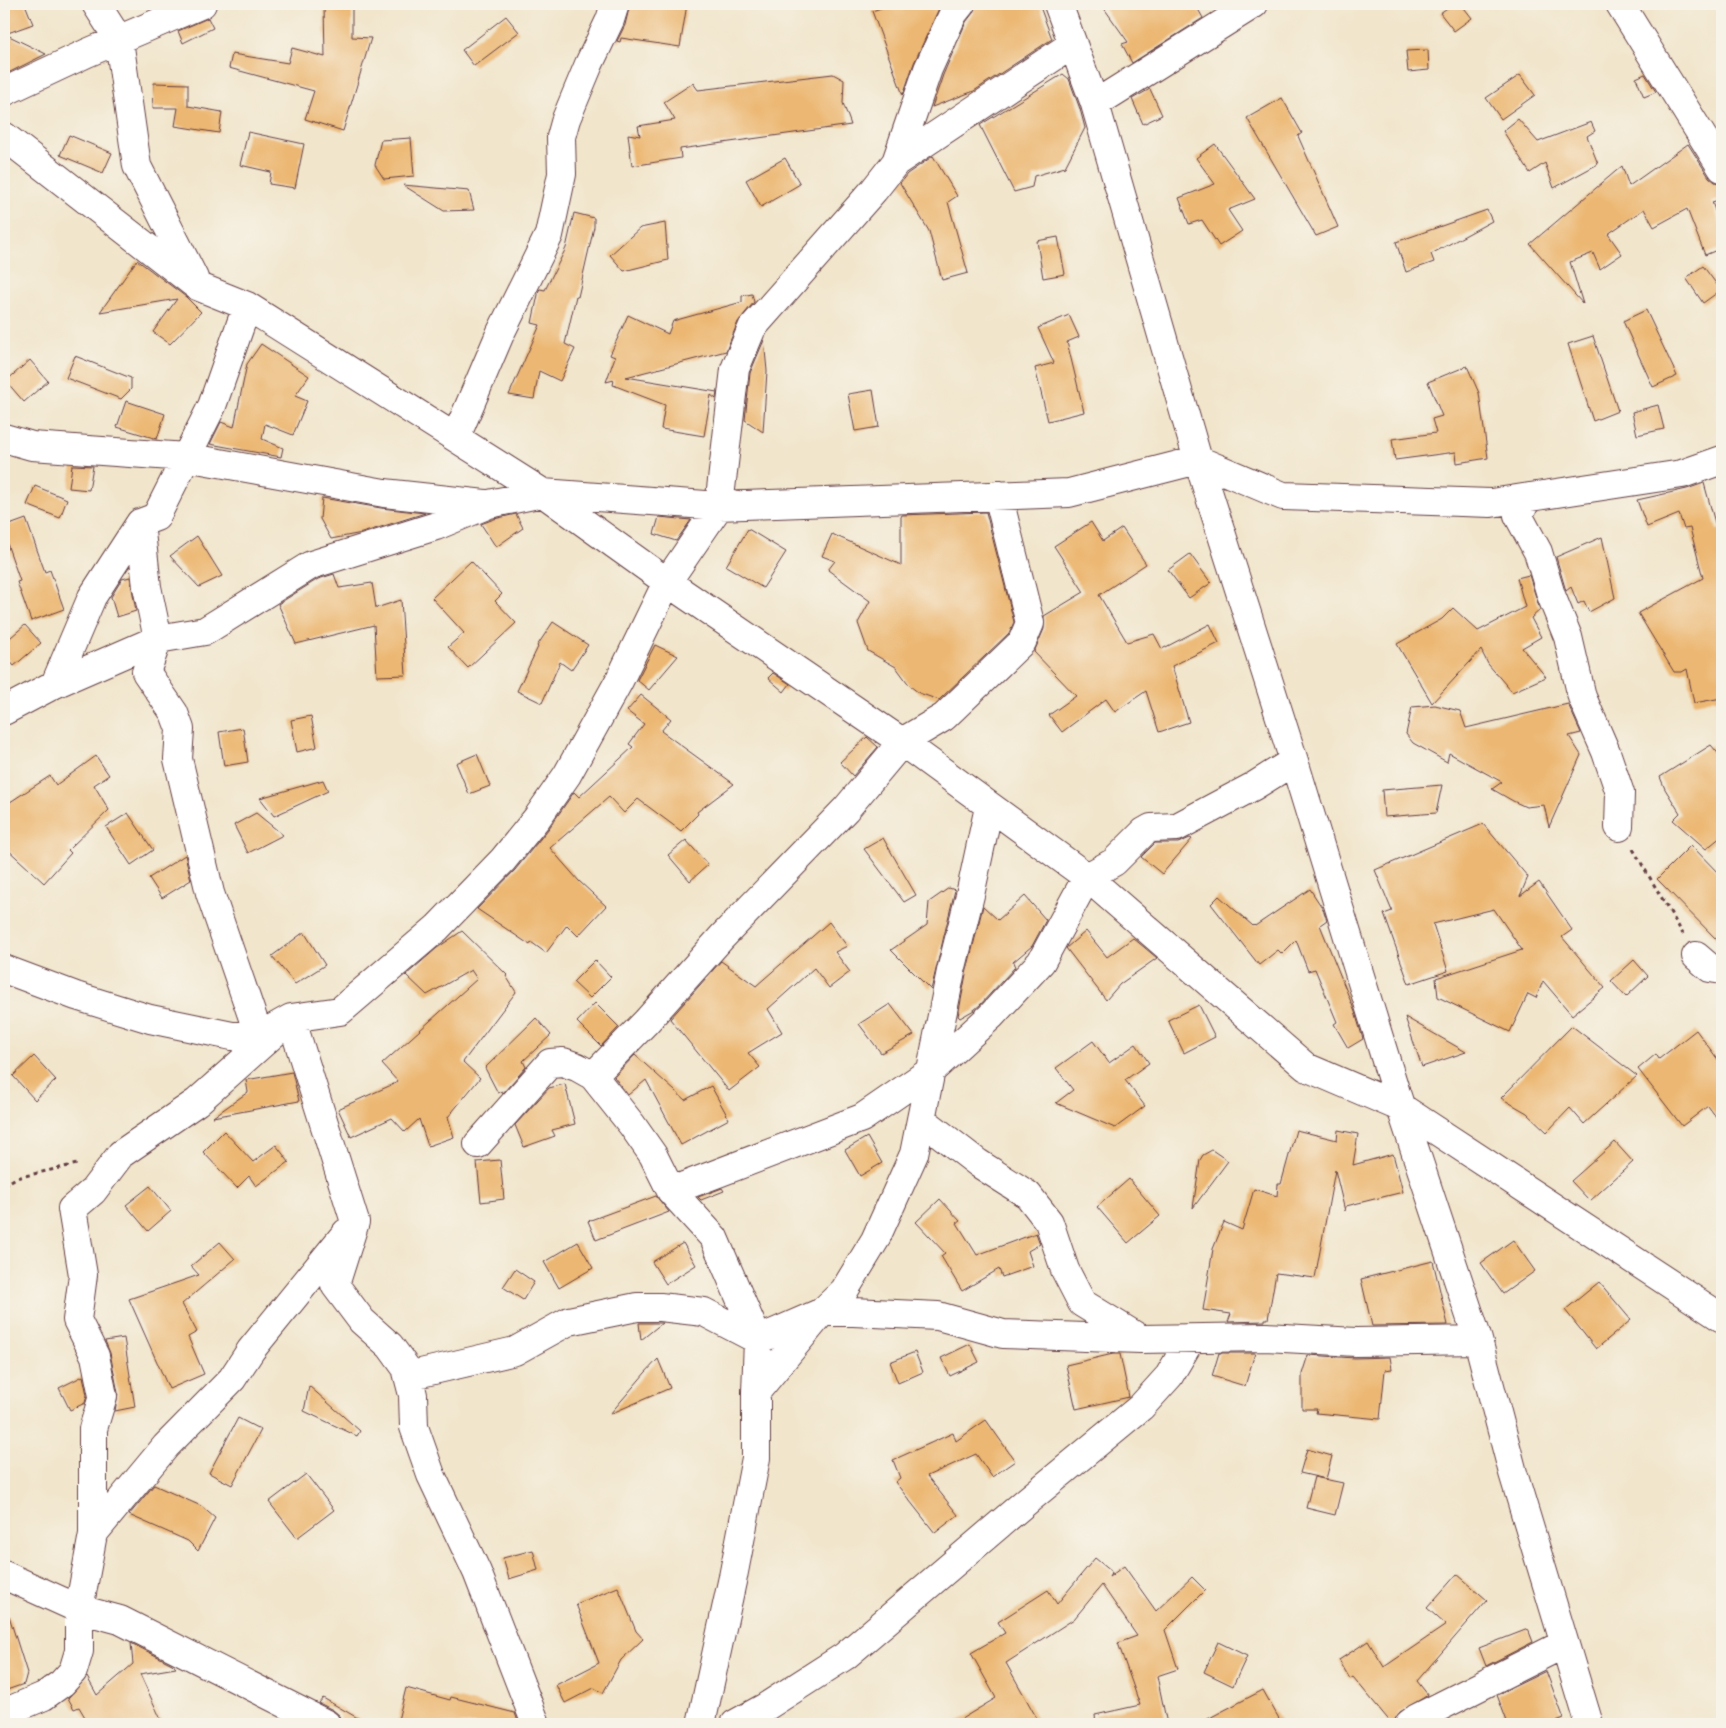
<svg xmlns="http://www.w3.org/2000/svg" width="1726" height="1728" font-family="'IM FELL Double Pica',serif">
	<rect width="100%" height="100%" fill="#f7f3e8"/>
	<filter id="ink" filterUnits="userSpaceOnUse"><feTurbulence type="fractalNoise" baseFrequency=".02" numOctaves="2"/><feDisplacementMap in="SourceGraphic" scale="10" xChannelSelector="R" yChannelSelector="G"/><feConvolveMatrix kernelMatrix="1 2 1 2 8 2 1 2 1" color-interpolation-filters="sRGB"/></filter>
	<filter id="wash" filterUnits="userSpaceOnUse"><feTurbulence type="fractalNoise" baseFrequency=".0096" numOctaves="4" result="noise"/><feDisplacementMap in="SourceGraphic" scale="20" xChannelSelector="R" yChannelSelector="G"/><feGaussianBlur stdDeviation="1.12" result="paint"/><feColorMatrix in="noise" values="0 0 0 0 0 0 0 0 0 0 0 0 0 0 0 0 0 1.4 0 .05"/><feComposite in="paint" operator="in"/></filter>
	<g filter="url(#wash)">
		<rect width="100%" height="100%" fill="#f1e5cb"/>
		<g id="blocks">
			<path fill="#ecb772" d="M 15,4 L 25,4 L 33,24 L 5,34 L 46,54 L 4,75 L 4,8 Z
				M 630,4 L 687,4 L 680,47 L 621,38 L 620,42 L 617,41 L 625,25 Z
				M 893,4 L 941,4 L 914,63 L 903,95 L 872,11 Z
				M 976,4 L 1039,4 L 1052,39 L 974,91 L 932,107 L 943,75 L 966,22 L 973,13 Z
				M 1101,4 L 1195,4 L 1203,18 L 1132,63 L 1122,44 L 1128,42 Z
				M 1453,4 L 1461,4 L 1472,18 L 1454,31 L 1440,13 Z
				M 324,5 L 352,5 L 352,37 L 371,38 L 343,131 L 305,119 L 314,91 L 229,68 L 232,54 L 288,63 L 292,48 L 325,57 Z
				M 506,16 L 519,32 L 474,66 L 462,50 Z
				M 208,18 L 213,28 L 183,43 L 178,31 Z
				M 1428,50 L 1429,70 L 1408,72 L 1406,51 Z
				M 833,74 L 844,80 L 843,103 L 851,125 L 680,149 L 681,158 L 632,166 L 628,134 L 640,136 L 638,126 L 675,120 L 664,102 L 693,83 L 698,90 Z
				M 1063,74 L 1069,79 L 1080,109 L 1085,128 L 1065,167 L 1034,176 L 1032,187 L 1014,192 L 980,125 Z
				M 1645,74 L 1656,92 L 1644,97 L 1636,78 Z
				M 1520,75 L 1535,95 L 1501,119 L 1486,98 Z
				M 154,83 L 188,84 L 188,106 L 222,112 L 219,133 L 175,126 L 178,108 L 153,108 Z
				M 1150,89 L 1162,115 L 1143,124 L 1132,99 Z
				M 1282,98 L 1302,133 L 1298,136 L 1338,227 L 1316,236 L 1247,118 Z
				M 1518,119 L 1538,142 L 1591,122 L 1595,131 L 1587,136 L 1598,164 L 1554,188 L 1545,163 L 1530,173 L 1503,131 Z
				M 248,132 L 304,144 L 295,188 L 269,184 L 271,172 L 240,165 Z
				M 69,135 L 112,153 L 103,173 L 60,155 Z
				M 411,138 L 414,176 L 384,179 L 375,165 L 381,140 Z
				M 1215,144 L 1255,199 L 1228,210 L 1242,231 L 1219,246 L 1202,220 L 1189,224 L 1179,198 L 1215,184 L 1196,158 Z
				M 1688,144 L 1709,177 L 1715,182 L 1722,184 L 1722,199 L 1712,202 L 1722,230 L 1722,248 L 1705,255 L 1687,209 L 1654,227 L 1644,209 L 1608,234 L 1622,254 L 1600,269 L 1593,253 L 1570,262 L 1583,304 L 1530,244 L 1622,166 L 1629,186 Z
				M 933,156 L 957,196 L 948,202 L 968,273 L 942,280 L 929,231 L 900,183 L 907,174 Z
				M 785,158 L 800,184 L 761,207 L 746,180 Z
				M 403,185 L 469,191 L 474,210 L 444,211 Z
				M 1487,210 L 1492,221 L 1431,254 L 1434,262 L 1406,272 L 1396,242 Z
				M 574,213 L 594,218 L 594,227 L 578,297 L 576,296 L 565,344 L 575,349 L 560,381 L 539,371 L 534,399 L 509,395 L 540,325 L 532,323 L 539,290 L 540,289 L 545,290 L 566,248 Z
				M 665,223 L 668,260 L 624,271 L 610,255 L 640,228 Z
				M 1058,237 L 1065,274 L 1043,278 L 1037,241 Z
				M 137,260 L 186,297 L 201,312 L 170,344 L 153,332 L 177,299 L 100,312 Z
				M 1703,266 L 1721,290 L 1703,303 L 1686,278 Z
				M 752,294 L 754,302 L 738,322 L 726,351 L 626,377 L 717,392 L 716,399 L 711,395 L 704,436 L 661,429 L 665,405 L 613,385 L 614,380 L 606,382 L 615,357 L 610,355 L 628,315 L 668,334 L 673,321 L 742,302 L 742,296 Z
				M 1646,310 L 1677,376 L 1653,387 L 1623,321 Z
				M 1069,315 L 1079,337 L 1067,342 L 1084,412 L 1048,421 L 1035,368 L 1054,363 L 1038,328 Z
				M 1593,336 L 1618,411 L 1593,421 L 1568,344 Z
				M 764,340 L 767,371 L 763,432 L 745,420 L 750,373 Z
				M 261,344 L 309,376 L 295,396 L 307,401 L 293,435 L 265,424 L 262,439 L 283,448 L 281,457 L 210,444 L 221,422 L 234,427 L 247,364 Z
				M 75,356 L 131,378 L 131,389 L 121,399 L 66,378 Z
				M 30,360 L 48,381 L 24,402 L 6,381 Z
				M 1467,366 L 1479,393 L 1488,458 L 1457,463 L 1456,452 L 1395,460 L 1392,439 L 1436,433 L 1432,419 L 1442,416 L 1428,382 Z
				M 873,390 L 879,427 L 855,431 L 848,394 Z
				M 126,401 L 165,414 L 157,439 L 117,427 Z
				M 1658,405 L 1664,429 L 1637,435 L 1632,412 Z
				M 72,465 L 93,466 L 89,490 L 69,488 Z
				M 1704,483 L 1717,530 L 1722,528 L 1722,698 L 1694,703 L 1687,669 L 1682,672 L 1674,672 L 1638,613 L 1703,578 L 1690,528 L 1684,529 L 1679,514 L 1647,527 L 1637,500 L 1687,489 Z
				M 35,486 L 67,499 L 60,518 L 27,505 Z
				M 322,498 L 381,508 L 425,513 L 362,533 L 331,539 L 320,519 Z
				M 986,512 L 1014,622 L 1009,633 L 939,700 L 919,693 L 910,686 L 896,667 L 868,651 L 858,623 L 870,601 L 828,570 L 835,561 L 822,556 L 832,534 L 901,565 L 901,517 L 902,515 Z
				M 516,514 L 523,528 L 496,547 L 481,524 L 494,519 Z
				M 659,517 L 691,520 L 676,541 L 654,534 Z
				M 26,519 L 45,572 L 50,570 L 64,609 L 31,621 L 17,582 L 20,581 L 4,535 L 4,527 Z
				M 1091,522 L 1103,541 L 1122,528 L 1146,564 L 1099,595 L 1127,642 L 1154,634 L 1162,649 L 1210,624 L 1219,643 L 1172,666 L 1189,722 L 1159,732 L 1146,691 L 1115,712 L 1106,699 L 1062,732 L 1049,715 L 1076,696 L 1034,652 L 1044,629 L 1044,616 L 1084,592 L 1054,546 Z
				M 748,529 L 786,552 L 763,588 L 726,566 Z
				M 197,536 L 222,576 L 199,587 L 170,556 Z
				M 1602,537 L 1615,598 L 1589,612 L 1584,601 L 1578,604 L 1571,587 L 1566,591 L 1556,557 Z
				M 1190,554 L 1211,583 L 1189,598 L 1168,570 Z
				M 471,561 L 502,594 L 495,601 L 516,623 L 468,668 L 448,647 L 464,633 L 432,598 Z
				M 334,574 L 339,588 L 372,583 L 376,608 L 401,600 L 406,675 L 377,676 L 374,625 L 296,644 L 278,604 L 318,579 Z
				M 1529,575 L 1540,610 L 1531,618 L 1541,637 L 1522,648 L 1546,677 L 1512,692 L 1488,664 L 1481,650 L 1432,703 L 1397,644 L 1442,619 L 1453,608 L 1478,631 L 1525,607 L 1517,578 Z
				M 130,577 L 136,611 L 117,617 L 111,597 L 122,579 Z
				M 553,622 L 588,645 L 571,670 L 560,662 L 542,703 L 517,691 L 538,647 L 537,646 Z
				M 25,625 L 41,643 L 14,666 L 4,654 L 4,643 Z
				M 655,645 L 678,656 L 649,690 L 637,680 Z
				M 773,673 L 790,684 L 784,692 L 768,678 Z
				M 641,695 L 671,719 L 661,731 L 734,784 L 697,812 L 698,814 L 681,831 L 638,799 L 624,813 L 609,797 L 550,848 L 579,881 L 606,906 L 578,936 L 567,925 L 546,953 L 531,942 L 530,945 L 477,909 L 515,870 L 549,828 L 574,792 L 579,797 L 633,747 L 629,744 L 644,724 L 627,711 Z
				M 1568,704 L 1581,733 L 1569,736 L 1581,755 L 1549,827 L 1544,805 L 1526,807 L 1513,801 L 1492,789 L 1502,782 L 1449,753 L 1447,762 L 1413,743 L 1406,734 L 1412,707 L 1435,705 L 1460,711 L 1466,728 Z
				M 311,716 L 317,747 L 297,752 L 291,720 Z
				M 243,728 L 248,762 L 224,766 L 219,732 Z
				M 867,737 L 878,747 L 853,776 L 840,762 Z
				M 1711,745 L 1722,758 L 1722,836 L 1706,849 L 1673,820 L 1680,813 L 1665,789 L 1660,777 Z
				M 477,754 L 490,786 L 469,794 L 456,763 Z
				M 96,756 L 109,775 L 94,785 L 109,810 L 68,850 L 71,853 L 44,883 L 4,846 L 4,806 L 50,776 L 56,785 Z
				M 323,780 L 328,791 L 274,816 L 260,798 Z
				M 1442,785 L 1436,813 L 1384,817 L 1382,790 Z
				M 128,813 L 153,850 L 131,865 L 106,827 Z
				M 256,813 L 283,835 L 248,853 L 234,825 Z
				M 1483,824 L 1528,877 L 1520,896 L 1539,882 L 1572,930 L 1562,937 L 1605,988 L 1572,1015 L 1543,981 L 1536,998 L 1528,994 L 1510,1032 L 1438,997 L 1436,978 L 1522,950 L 1494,909 L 1433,924 L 1448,971 L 1409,984 L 1384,914 L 1392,911 L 1375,870 Z
				M 883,838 L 916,895 L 904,902 L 864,849 Z
				M 1190,838 L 1192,839 L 1162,874 L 1141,857 L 1155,843 L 1178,843 Z
				M 686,840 L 708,865 L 690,881 L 668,855 Z
				M 1691,845 L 1722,877 L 1722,945 L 1657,879 Z
				M 185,855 L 191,880 L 162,898 L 149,878 Z
				M 949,888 L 955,890 L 931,990 L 891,950 L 927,925 L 929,902 Z
				M 1310,889 L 1323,909 L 1327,920 L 1320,925 L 1355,1012 L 1363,1039 L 1348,1048 L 1334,1024 L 1337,1022 L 1315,969 L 1308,971 L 1296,940 L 1282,954 L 1278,950 L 1259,965 L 1211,904 L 1219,896 L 1253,926 L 1254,925 L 1255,926 Z
				M 1025,896 L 1046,920 L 1032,946 L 1013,962 L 1015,967 L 980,1005 L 974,1010 L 960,1018 L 958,1016 L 966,974 L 983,906 L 998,920 Z
				M 829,922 L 847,946 L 835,952 L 850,972 L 829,988 L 814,968 L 768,1009 L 782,1032 L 748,1053 L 760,1067 L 729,1091 L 670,1019 L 721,961 L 756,986 Z
				M 462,931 L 507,975 L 506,976 L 516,992 L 463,1062 L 480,1078 L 448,1117 L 454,1137 L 428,1146 L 419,1119 L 405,1132 L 392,1118 L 351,1137 L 338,1109 L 398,1082 L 382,1064 L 477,979 L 471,970 L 427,995 L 406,975 L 437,948 Z
				M 1086,931 L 1107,957 L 1133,938 L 1157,958 L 1120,984 L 1106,1000 L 1066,948 Z
				M 304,932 L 325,965 L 295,984 L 272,956 Z
				M 595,960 L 611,977 L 590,998 L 573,982 Z
				M 1634,960 L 1648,976 L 1626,997 L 1611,981 Z
				M 595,1003 L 619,1027 L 601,1046 L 577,1022 Z
				M 890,1004 L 914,1035 L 881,1053 L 859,1024 Z
				M 1199,1005 L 1215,1037 L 1184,1053 L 1168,1020 Z
				M 1405,1017 L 1466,1052 L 1422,1067 Z
				M 536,1018 L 551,1035 L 523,1061 L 526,1067 L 503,1093 L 502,1091 L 498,1093 L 485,1068 Z
				M 1572,1026 L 1637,1076 L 1584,1124 L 1570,1108 L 1547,1132 L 1527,1113 L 1501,1098 Z
				M 1696,1030 L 1722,1065 L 1722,1125 L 1708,1106 L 1682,1126 L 1638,1069 L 1656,1054 L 1659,1059 Z
				M 1093,1041 L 1109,1063 L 1136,1044 L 1149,1063 L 1125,1080 L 1145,1106 L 1115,1128 L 1056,1103 L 1073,1090 L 1056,1068 Z
				M 635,1055 L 685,1100 L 711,1086 L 729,1119 L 681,1145 L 646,1080 L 628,1095 L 614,1077 Z
				M 34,1056 L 56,1080 L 35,1100 L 13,1076 Z
				M 292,1072 L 299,1101 L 213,1117 L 248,1092 L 246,1080 Z
				M 565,1084 L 575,1124 L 552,1130 L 555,1136 L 524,1147 L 515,1125 L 549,1088 Z
				M 1296,1130 L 1337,1140 L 1338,1130 L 1358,1134 L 1353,1165 L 1393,1154 L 1403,1192 L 1346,1206 L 1345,1211 L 1335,1170 L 1315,1278 L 1276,1273 L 1268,1319 L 1265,1319 L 1265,1321 L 1228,1322 L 1231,1314 L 1203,1310 L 1213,1249 L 1224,1222 L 1242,1230 L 1254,1189 L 1277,1196 L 1278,1184 L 1281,1184 Z
				M 224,1131 L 253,1162 L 276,1145 L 289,1162 L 256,1186 L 249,1176 L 237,1188 L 203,1152 Z
				M 867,1137 L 882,1163 L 860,1176 L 845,1150 Z
				M 1615,1142 L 1633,1162 L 1590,1201 L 1571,1181 Z
				M 1212,1150 L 1228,1161 L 1193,1208 L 1200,1160 L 1203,1155 Z
				M 500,1160 L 504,1199 L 481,1202 L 477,1162 Z
				M 1129,1179 L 1160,1216 L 1128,1243 L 1097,1207 Z
				M 150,1186 L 171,1211 L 148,1231 L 126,1205 Z
				M 722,1188 L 724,1191 L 701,1200 L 698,1197 Z
				M 656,1196 L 669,1212 L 596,1240 L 588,1221 Z
				M 940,1199 L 960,1221 L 957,1223 L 977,1255 L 1036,1233 L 1040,1244 L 1028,1251 L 1033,1266 L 1002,1277 L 999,1269 L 962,1291 L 941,1256 L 945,1253 L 916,1222 Z
				M 1513,1240 L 1535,1271 L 1503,1294 L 1481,1263 Z
				M 220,1242 L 235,1259 L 182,1304 L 197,1332 L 188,1337 L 204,1374 L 169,1389 L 129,1299 L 199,1275 L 191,1266 Z
				M 578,1242 L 593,1268 L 559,1288 L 544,1262 Z
				M 683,1243 L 696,1265 L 666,1284 L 652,1262 Z
				M 1433,1261 L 1448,1325 L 1372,1326 L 1361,1279 Z
				M 515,1269 L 534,1282 L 523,1300 L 503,1287 Z
				M 1599,1282 L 1631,1320 L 1596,1349 L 1565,1310 Z
				M 639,1323 L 662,1323 L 641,1340 Z
				M 124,1338 L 135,1407 L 115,1411 L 118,1393 L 110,1353 L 105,1341 Z
				M 970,1344 L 979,1362 L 950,1376 L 941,1358 Z
				M 915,1352 L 923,1372 L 898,1383 L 890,1362 Z
				M 1219,1353 L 1255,1353 L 1245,1386 L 1212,1376 Z
				M 1113,1354 L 1120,1354 L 1129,1397 L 1076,1409 L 1066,1365 Z
				M 1308,1355 L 1355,1358 L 1390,1357 L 1392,1369 L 1385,1370 L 1380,1419 L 1316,1413 L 1317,1409 L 1302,1409 L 1302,1374 Z
				M 658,1359 L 670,1388 L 610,1414 L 645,1373 Z
				M 83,1376 L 87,1395 L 85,1403 L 70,1410 L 59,1388 Z
				M 309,1386 L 360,1431 L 357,1436 L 304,1411 Z
				M 238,1418 L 261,1430 L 232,1485 L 209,1473 Z
				M 986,1420 L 1015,1461 L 992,1477 L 976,1454 L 927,1476 L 958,1515 L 935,1533 L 895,1482 L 900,1478 L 893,1460 L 953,1433 L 956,1441 Z
				M 1307,1449 L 1332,1456 L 1326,1479 L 1300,1473 Z
				M 306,1474 L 334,1510 L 297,1538 L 269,1502 Z
				M 1314,1477 L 1343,1483 L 1335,1515 L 1306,1508 Z
				M 154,1485 L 201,1506 L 215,1518 L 198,1551 L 188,1541 L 129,1515 Z
				M 533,1550 L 538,1570 L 509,1579 L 503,1558 Z
				M 1095,1558 L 1112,1572 L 1109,1577 L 1124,1566 L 1156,1611 L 1192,1577 L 1205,1590 L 1165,1630 L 1178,1669 L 1157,1676 L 1167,1724 L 1096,1724 L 1095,1715 L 1140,1705 L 1118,1643 L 1137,1636 L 1102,1585 L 1074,1619 L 1006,1663 L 1040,1724 L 953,1724 L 996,1698 L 971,1653 L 1005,1633 L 998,1622 L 1048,1590 L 1057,1604 Z
				M 1457,1574 L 1487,1600 L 1417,1681 L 1428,1695 L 1400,1712 L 1392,1724 L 1353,1677 L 1350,1679 L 1339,1660 L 1368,1641 L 1384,1667 L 1446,1625 L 1427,1608 Z
				M 618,1587 L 636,1631 L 643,1639 L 621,1660 L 603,1693 L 594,1688 L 565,1703 L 556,1685 L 599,1663 L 576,1604 Z
				M 9,1616 L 27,1673 L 24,1684 L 4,1691 L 4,1617 Z
				M 1528,1629 L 1533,1642 L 1486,1666 L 1479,1648 Z
				M 1218,1642 L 1247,1656 L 1233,1686 L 1204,1672 Z
				M 131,1643 L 172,1664 L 176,1668 L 140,1674 L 163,1724 L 89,1724 L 79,1707 L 74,1709 L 68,1698 L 87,1677 L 97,1695 L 133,1664 Z
				M 1546,1671 L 1564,1719 L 1551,1724 L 1508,1724 L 1497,1695 Z
				M 406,1688 L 450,1700 L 451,1697 L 515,1713 L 519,1724 L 397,1724 Z
				M 1263,1690 L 1282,1724 L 1198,1724 Z
				M 323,1698 L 368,1724 L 341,1724 L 339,1715 L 333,1710 L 319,1703 Z"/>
		</g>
	</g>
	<g filter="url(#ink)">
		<use href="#blocks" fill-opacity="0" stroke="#633d43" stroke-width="1"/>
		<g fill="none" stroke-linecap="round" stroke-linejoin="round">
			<g stroke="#633d43" stroke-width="30">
				<path id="minor" d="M 96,4 L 119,40 L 137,166 L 194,278
					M 1058,4 L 1095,104 L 1198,460 L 1294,761 L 1396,1093 L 1478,1340 L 1513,1473 L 1589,1724
					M 1620,4 L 1722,168
					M 4,92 L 87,53 L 202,4
					M 1095,104 L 1254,4
					M 4,136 L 197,286 L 247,306 L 543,493 L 667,582 L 902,742 L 1087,877 L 1306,1067 L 1402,1108 L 1722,1318
					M 896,162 L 1073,44
					M 456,437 L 500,334 L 549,235 L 562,174 L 561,137 L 566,119 L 589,64 L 610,20 L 615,4
					M 4,438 L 32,446 L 186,457 L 384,493 L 485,504
					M 1529,497 L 1518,515 L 1538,552 L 1551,595 L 1568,637 L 1582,697 L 1606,752 L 1620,793 L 1619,827
					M 140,523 L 147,587 L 158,639 L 146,672 L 174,713 L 180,729 L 178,759 L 210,893 L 259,1036 L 291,1018 L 355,1222 L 335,1285 L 362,1321 L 390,1346 L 406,1368 L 413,1395 L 414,1427 L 431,1475 L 477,1572 L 536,1724
					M 55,684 L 92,597 L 140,523 L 156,517 L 212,406 L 247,306
					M 4,711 L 55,684 L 158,639 L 205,631 L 311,565 L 436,526 L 489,504 L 543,493 L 719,506 L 1069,493 L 1198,460 L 1283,496 L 1491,503 L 1682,474 L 1722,460
					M 1696,956 L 1710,968 L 1722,970
					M 4,969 L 76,996 L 150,1019 L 232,1036 L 259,1036
					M 593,1076 L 646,1022 L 722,937 L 846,809 L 902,742 L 944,717 L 1022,642 L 1030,623 L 998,495
					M 921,1119 L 978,1163 L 1028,1195 L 1049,1222 L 1065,1270 L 1082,1303 L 1139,1338
					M 478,1144 L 550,1063 L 563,1062 L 577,1067 L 593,1076 L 632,1125 L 653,1155 L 671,1191 L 714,1238 L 758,1340 L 756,1392 L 756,1458 L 733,1577 L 701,1724
					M 671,1191 L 862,1118 L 932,1070 L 991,1016 L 1041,962 L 1087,877 L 1114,862 L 1144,832 L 1151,828 L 1177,827 L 1254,786 L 1294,761
					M 408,1376 L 515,1351 L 569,1321 L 637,1307 L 660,1307 L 704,1312 L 758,1340 L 822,1312 L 853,1312 L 938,1316 L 1003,1334 L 1140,1339 L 1266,1337 L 1356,1342 L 1478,1340
					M 756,1392 L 822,1312 L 844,1291 L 875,1240 L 914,1154 L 951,971 L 970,895 L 989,807
					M 93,1534 L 166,1446 L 232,1379 L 251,1350 L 346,1233
					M 4,1575 L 79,1609 L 120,1620 L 326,1724
					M 4,1713 L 44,1696 L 62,1683 L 73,1671 L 79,1651 L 79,1609 L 93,1534 L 93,1429 L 103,1396 L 95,1356 L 77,1320 L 83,1275 L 72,1209 L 93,1191 L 121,1154 L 197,1102 L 291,1018 L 340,1011 L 437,928 L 503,860 L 537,818 L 567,775 L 619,681 L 667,582 L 719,506 L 735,369 L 752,328 L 874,190 L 896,162 L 928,69 L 953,14 L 961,4
					M 735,1724 L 764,1708 L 845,1656 L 1027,1501 L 1141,1407 L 1169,1376 L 1191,1339
					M 1409,1724 L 1417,1718 L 1564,1644"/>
			</g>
			<path stroke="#633d43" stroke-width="3" stroke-dasharray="4 4" stroke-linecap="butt" d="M 1633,849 L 1683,934
				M 4,1185 L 16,1178 L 77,1164"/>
			<use href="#minor" stroke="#fff" stroke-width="28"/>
		</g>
	</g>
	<rect width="1726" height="1728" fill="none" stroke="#f7f3e8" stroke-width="20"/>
</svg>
